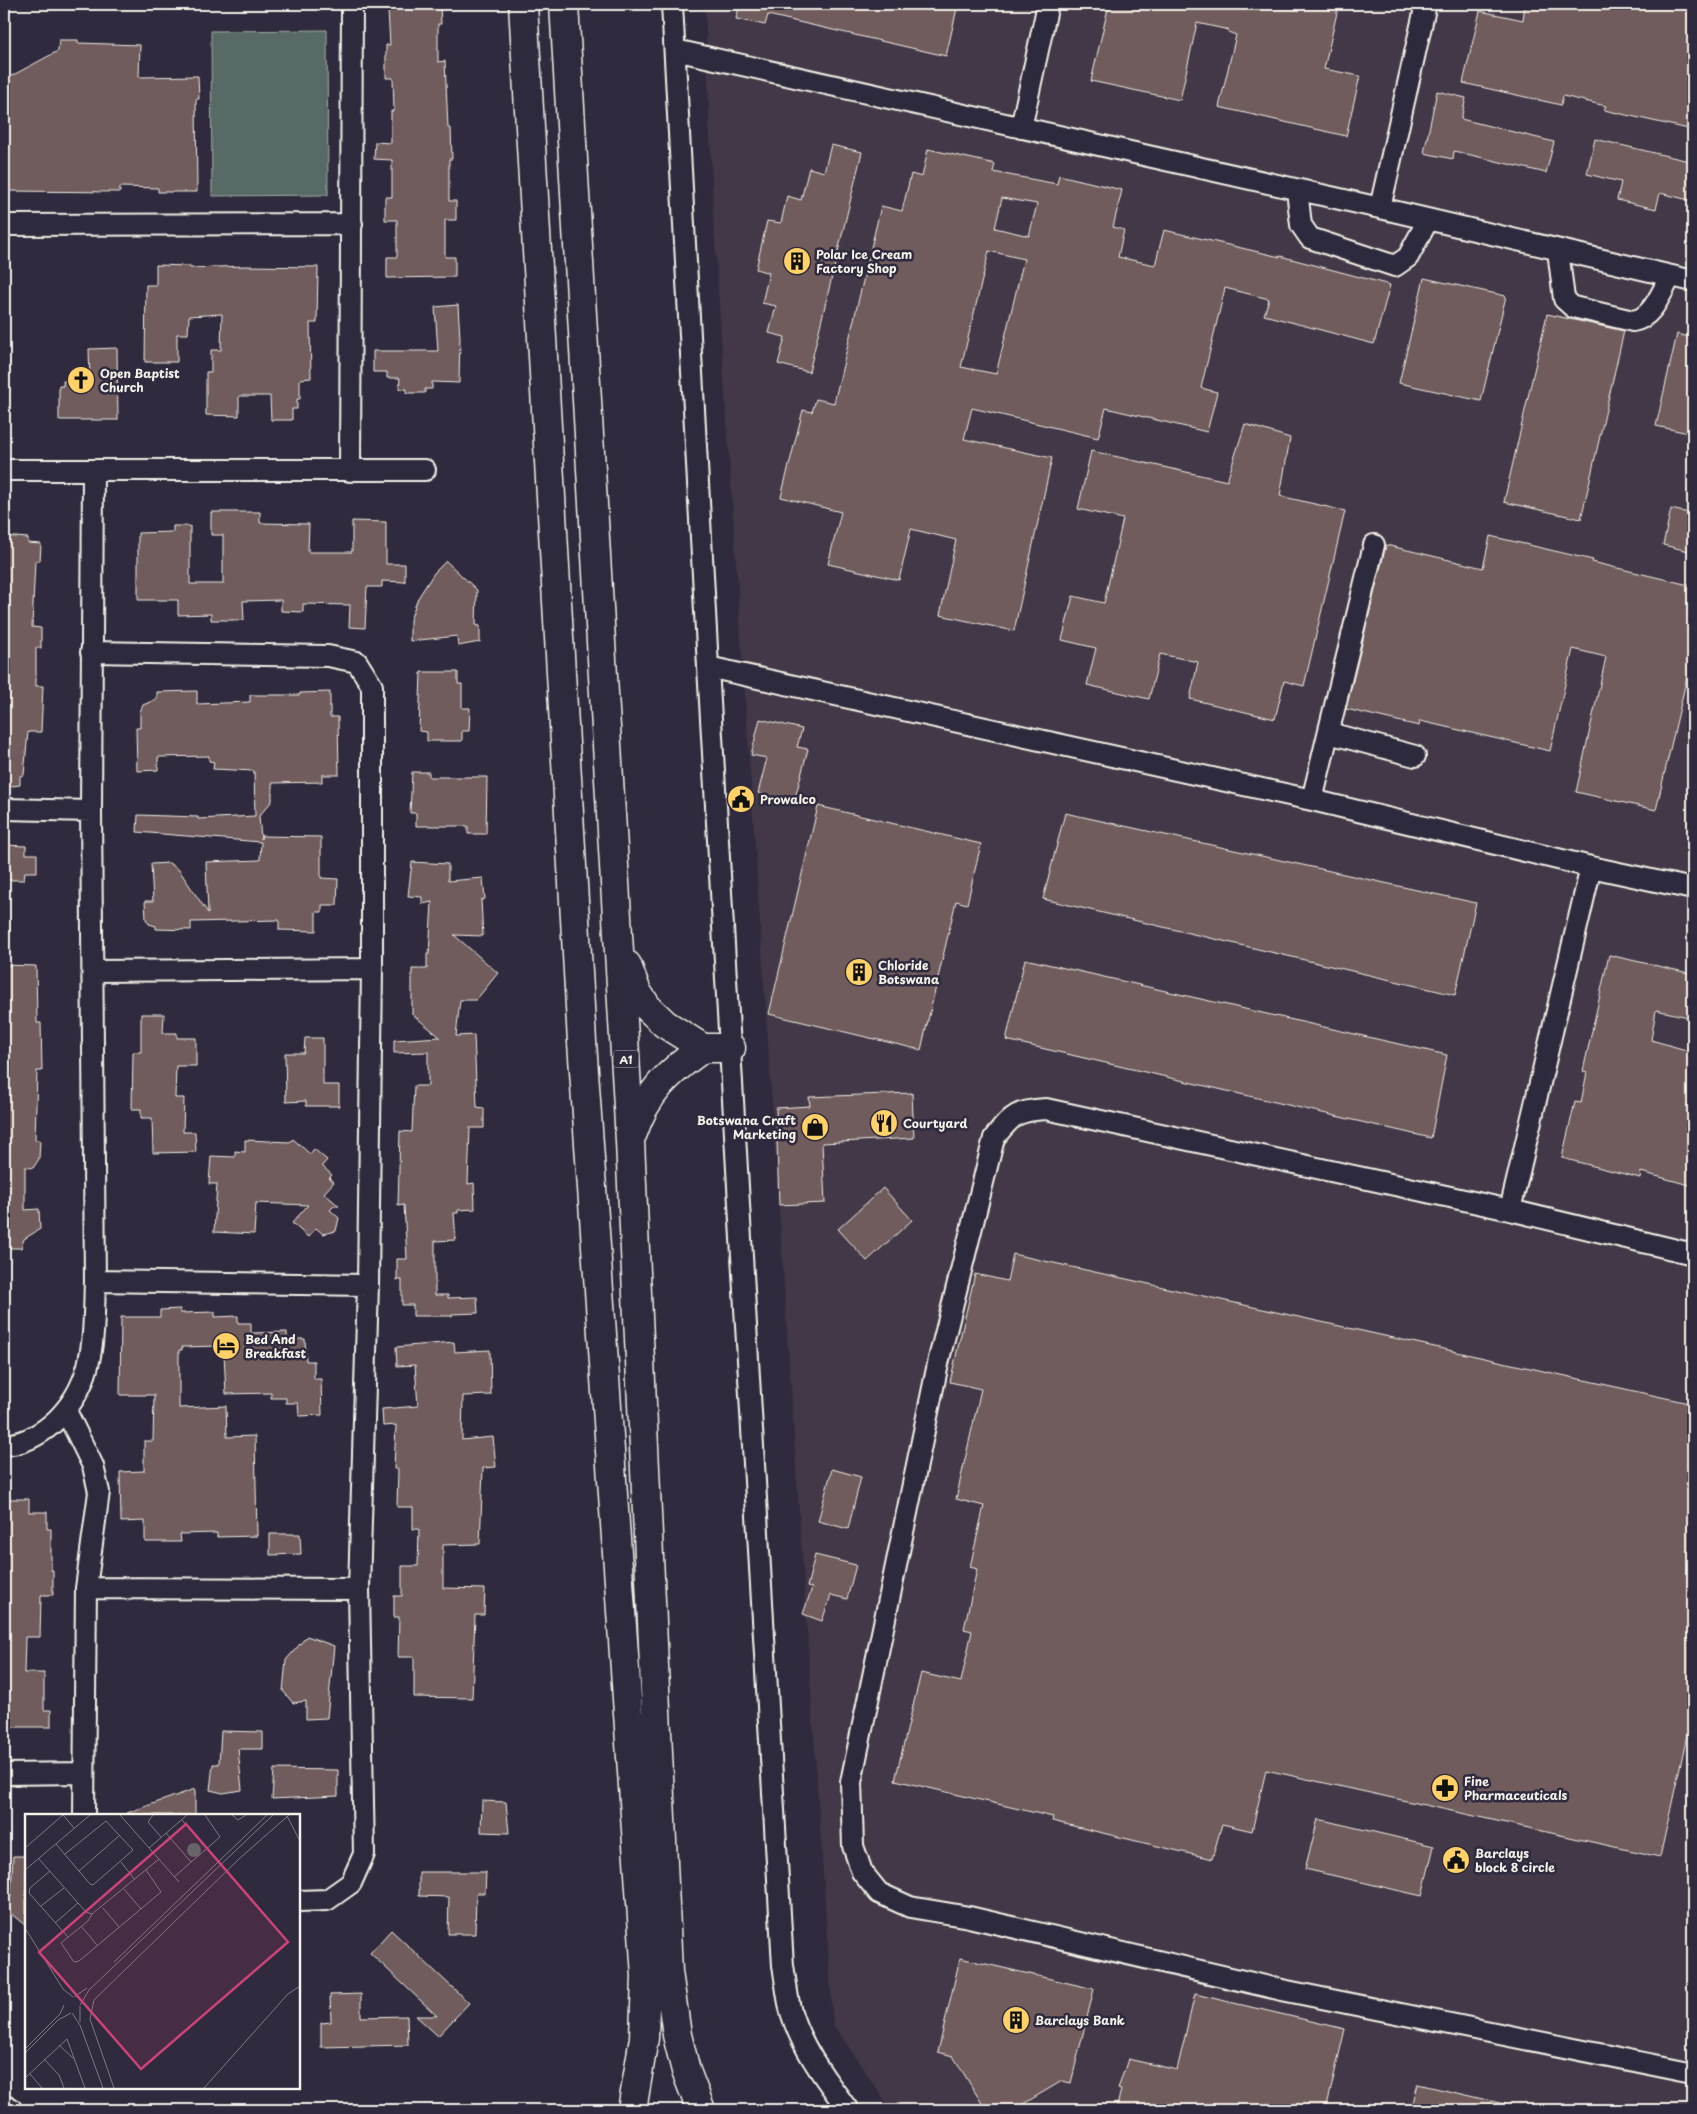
<svg xmlns="http://www.w3.org/2000/svg" width="1697" height="2114" font-family="'Playpen Sans',sans-serif">
	<rect width="100%" height="100%" fill="#2f2a3d"/>
	<filter id="ink" filterUnits="userSpaceOnUse"><feTurbulence type="fractalNoise" baseFrequency=".02" numOctaves="2"/><feDisplacementMap in="SourceGraphic" scale="10" xChannelSelector="R" yChannelSelector="G"/><feConvolveMatrix kernelMatrix="1 2 1 2 8 2 1 2 1" color-interpolation-filters="sRGB"/></filter>
	<g filter="url(#ink)">
		<path fill="#423946" d="M 705,4 L 1693,4 L 1693,2110 L 891,2110 L 833,2024 L 713,213 Z"/>
		<path fill="#586b65" stroke="#a6aea6" d="M 327,30 L 328,195 L 212,196 L 211,31 Z"/>
		<path fill="#6f5b5c" stroke="#f4f1e8" fill-rule="evenodd" d="M 392,4 L 440,4 L 441,24 L 438,24 L 438,62 L 445,61 L 448,128 L 451,128 L 452,159 L 449,159 L 449,201 L 456,201 L 456,220 L 445,220 L 445,257 L 455,257 L 455,277 L 387,278 L 387,257 L 397,257 L 397,220 L 385,220 L 385,197 L 392,197 L 392,160 L 374,159 L 375,142 L 391,143 L 391,111 L 394,111 L 393,78 L 386,78 L 386,45 L 390,45 L 388,10 L 392,10 Z
			M 740,4 L 958,4 L 946,56 L 768,15 L 765,25 L 736,19 Z
			M 1109,4 L 1339,4 L 1324,69 L 1360,76 L 1346,136 L 1219,107 L 1236,35 L 1228,32 L 1229,30 L 1197,23 L 1180,100 L 1091,81 Z
			M 1525,4 L 1693,4 L 1693,130 L 1604,110 L 1606,106 L 1563,96 L 1561,105 L 1463,83 L 1480,11 L 1523,20 Z
			M 59,40 L 78,40 L 78,43 L 140,45 L 139,77 L 198,76 L 199,99 L 196,99 L 197,192 L 158,192 L 158,188 L 120,187 L 120,192 L 4,191 L 4,80 L 58,51 Z
			M 1437,91 L 1466,98 L 1461,119 L 1554,142 L 1546,173 L 1454,151 L 1453,159 L 1424,153 Z
			M 1595,139 L 1693,162 L 1693,201 L 1660,193 L 1656,209 L 1617,200 L 1621,182 L 1587,174 Z
			M 831,145 L 862,152 L 809,372 L 778,364 L 785,337 L 769,333 L 776,306 L 762,303 L 769,273 L 756,269 L 767,221 L 781,223 L 787,196 L 801,200 L 809,168 L 824,172 Z
			M 928,149 L 995,164 L 993,172 L 1057,184 L 1059,175 L 1122,190 L 1113,227 L 1124,230 L 1118,257 L 1155,265 L 1164,230 L 1280,257 L 1280,256 L 1390,285 L 1374,344 L 1264,315 L 1269,299 L 1225,288 L 1201,388 L 1217,392 L 1207,432 L 1106,408 L 1098,438 L 972,408 L 964,439 L 1052,458 L 1014,631 L 940,615 L 956,540 L 911,529 L 899,580 L 828,564 L 841,512 L 781,497 L 803,410 L 812,412 L 816,399 L 834,403 L 881,206 L 902,211 L 911,174 L 922,177 ZM 1002,198 L 1037,204 L 1029,236 L 995,228 ZM 989,251 L 1024,259 L 996,374 L 961,367 Z
			M 156,265 L 190,266 L 190,268 L 246,266 L 318,267 L 317,323 L 310,323 L 311,378 L 300,379 L 300,399 L 297,399 L 297,409 L 292,409 L 292,420 L 271,420 L 270,396 L 239,396 L 239,416 L 206,415 L 206,372 L 211,372 L 211,350 L 221,350 L 222,314 L 189,316 L 188,334 L 177,334 L 177,362 L 145,362 L 146,285 L 156,285 Z
			M 1424,278 L 1506,296 L 1481,401 L 1399,383 Z
			M 458,305 L 460,338 L 459,383 L 432,382 L 432,389 L 425,389 L 425,393 L 406,393 L 407,389 L 399,389 L 400,378 L 387,378 L 387,372 L 373,372 L 373,351 L 438,351 L 435,307 Z
			M 1547,314 L 1624,331 L 1581,519 L 1504,502 Z
			M 1677,334 L 1693,338 L 1693,434 L 1656,426 Z
			M 117,348 L 118,420 L 59,420 L 59,386 L 63,386 L 63,381 L 90,380 L 89,349 Z
			M 1245,424 L 1290,438 L 1280,496 L 1345,511 L 1304,686 L 1284,681 L 1275,719 L 1190,699 L 1198,662 L 1160,654 L 1149,699 L 1087,685 L 1096,648 L 1062,640 L 1073,596 L 1104,603 L 1123,519 L 1078,509 L 1091,451 L 1227,481 Z
			M 1671,509 L 1693,514 L 1693,552 L 1663,545 Z
			M 211,512 L 260,512 L 260,523 L 309,524 L 308,552 L 352,552 L 352,521 L 386,522 L 386,564 L 405,564 L 405,582 L 382,581 L 382,587 L 367,587 L 365,628 L 349,627 L 350,605 L 303,604 L 303,612 L 281,611 L 281,600 L 243,601 L 244,620 L 211,620 L 211,614 L 178,615 L 178,600 L 138,600 L 138,533 L 173,532 L 173,526 L 190,526 L 190,584 L 223,584 L 223,535 L 211,535 Z
			M 4,536 L 28,538 L 28,543 L 41,544 L 40,561 L 35,561 L 32,627 L 41,628 L 41,648 L 36,648 L 36,686 L 43,686 L 41,732 L 28,732 L 24,775 L 20,776 L 20,785 L 4,787 Z
			M 1490,536 L 1593,560 L 1592,562 L 1693,586 L 1693,678 L 1687,677 L 1656,810 L 1576,792 L 1606,657 L 1573,649 L 1550,751 L 1420,721 L 1419,726 L 1346,709 L 1386,545 L 1483,568 Z
			M 446,561 L 477,590 L 476,625 L 480,626 L 480,642 L 458,646 L 457,636 L 410,641 L 410,620 L 418,598 L 434,573 Z
			M 421,672 L 458,672 L 458,684 L 462,684 L 462,708 L 470,708 L 469,731 L 462,731 L 462,741 L 427,741 L 427,732 L 419,731 Z
			M 197,691 L 197,704 L 250,702 L 250,695 L 300,695 L 300,693 L 330,692 L 330,717 L 338,717 L 339,775 L 322,775 L 322,782 L 272,783 L 272,801 L 259,816 L 261,839 L 261,836 L 321,837 L 321,878 L 338,879 L 337,905 L 322,905 L 322,912 L 316,912 L 316,931 L 279,930 L 279,920 L 191,922 L 191,930 L 156,929 L 156,926 L 149,924 L 146,919 L 145,901 L 153,901 L 151,864 L 169,863 L 179,870 L 208,913 L 206,862 L 260,860 L 261,842 L 137,832 L 138,815 L 198,817 L 198,819 L 255,816 L 254,771 L 213,769 L 214,762 L 209,761 L 209,756 L 158,757 L 158,770 L 137,771 L 136,728 L 140,728 L 140,712 L 143,705 L 157,699 L 157,692 Z
			M 760,719 L 802,729 L 797,747 L 808,749 L 794,802 L 758,793 L 767,758 L 751,755 Z
			M 412,772 L 429,772 L 429,777 L 487,777 L 486,834 L 468,834 L 468,826 L 416,826 L 416,813 L 410,813 Z
			M 818,806 L 981,844 L 967,904 L 956,901 L 921,1050 L 769,1014 Z
			M 1065,813 L 1476,903 L 1455,995 L 1043,899 Z
			M 4,845 L 26,846 L 26,854 L 37,854 L 37,872 L 25,872 L 24,880 L 4,880 Z
			M 412,862 L 448,864 L 448,881 L 483,878 L 485,899 L 481,900 L 483,936 L 454,935 L 498,973 L 476,1000 L 460,1000 L 456,1036 L 474,1035 L 477,1107 L 484,1108 L 484,1128 L 470,1128 L 468,1184 L 474,1183 L 475,1209 L 458,1210 L 458,1213 L 454,1213 L 456,1240 L 435,1241 L 435,1295 L 448,1295 L 448,1298 L 477,1297 L 478,1313 L 452,1314 L 452,1316 L 413,1316 L 413,1305 L 402,1305 L 402,1280 L 397,1280 L 397,1259 L 407,1259 L 404,1205 L 398,1206 L 400,1131 L 412,1132 L 414,1086 L 428,1086 L 428,1052 L 394,1053 L 394,1040 L 440,1037 L 412,1014 L 412,969 L 427,969 L 427,954 L 429,954 L 432,902 L 422,904 L 422,897 L 408,896 Z
			M 1609,955 L 1693,974 L 1693,1018 L 1656,1010 L 1651,1040 L 1693,1052 L 1693,1186 L 1641,1172 L 1640,1178 L 1562,1158 L 1575,1102 L 1581,1103 L 1587,1072 L 1583,1071 Z
			M 1025,959 L 1447,1055 L 1431,1138 L 1006,1040 Z
			M 4,965 L 36,966 L 37,1023 L 41,1023 L 42,1071 L 37,1071 L 35,1140 L 40,1140 L 39,1159 L 33,1168 L 25,1167 L 25,1210 L 39,1209 L 40,1229 L 24,1239 L 21,1248 L 4,1248 Z
			M 141,1014 L 164,1014 L 163,1033 L 177,1033 L 177,1038 L 196,1038 L 196,1066 L 176,1066 L 175,1098 L 184,1098 L 183,1132 L 195,1132 L 196,1152 L 153,1153 L 152,1118 L 141,1118 L 141,1109 L 132,1109 L 133,1052 L 141,1052 Z
			M 305,1038 L 323,1038 L 323,1085 L 339,1085 L 339,1106 L 306,1106 L 306,1101 L 286,1102 L 285,1053 L 304,1053 Z
			M 912,1093 L 914,1138 L 822,1143 L 825,1203 L 779,1205 L 776,1108 L 810,1106 L 809,1097 Z
			M 293,1139 L 310,1154 L 314,1149 L 327,1160 L 322,1166 L 332,1175 L 329,1178 L 334,1182 L 324,1193 L 339,1206 L 334,1206 L 330,1210 L 339,1218 L 336,1231 L 323,1234 L 316,1228 L 308,1237 L 292,1223 L 308,1205 L 256,1203 L 254,1234 L 214,1232 L 217,1184 L 209,1184 L 211,1156 L 235,1157 L 235,1151 L 245,1152 L 245,1140 L 290,1142 Z
			M 883,1188 L 912,1220 L 867,1261 L 838,1229 Z
			M 1013,1254 L 1693,1404 L 1693,1708 L 1660,1857 L 1266,1770 L 1252,1831 L 1222,1824 L 1212,1859 L 1052,1821 L 1053,1817 L 895,1780 L 921,1673 L 961,1682 L 972,1631 L 964,1629 L 977,1569 L 970,1567 L 984,1506 L 956,1499 L 981,1389 L 950,1382 L 975,1274 L 1007,1281 Z
			M 180,1309 L 180,1313 L 215,1312 L 215,1317 L 238,1316 L 238,1323 L 251,1323 L 251,1333 L 287,1332 L 287,1339 L 305,1339 L 306,1361 L 314,1361 L 314,1379 L 321,1379 L 322,1415 L 299,1416 L 298,1403 L 286,1403 L 286,1398 L 271,1398 L 271,1393 L 226,1394 L 224,1353 L 222,1353 L 222,1346 L 182,1347 L 182,1350 L 179,1350 L 179,1408 L 226,1406 L 227,1437 L 255,1436 L 257,1536 L 217,1537 L 217,1533 L 180,1534 L 181,1542 L 145,1542 L 145,1521 L 121,1522 L 120,1472 L 144,1471 L 144,1441 L 153,1441 L 154,1395 L 120,1395 L 121,1317 L 160,1317 L 160,1310 Z
			M 454,1342 L 455,1352 L 490,1350 L 491,1395 L 463,1396 L 462,1440 L 493,1437 L 496,1467 L 483,1468 L 480,1544 L 443,1545 L 443,1588 L 485,1589 L 484,1615 L 475,1615 L 472,1698 L 414,1697 L 414,1657 L 398,1657 L 399,1617 L 394,1617 L 394,1596 L 402,1596 L 402,1566 L 418,1566 L 419,1529 L 413,1529 L 413,1507 L 397,1507 L 398,1469 L 394,1469 L 396,1425 L 383,1426 L 382,1409 L 418,1406 L 415,1365 L 397,1366 L 396,1347 Z
			M 832,1469 L 861,1477 L 848,1529 L 818,1521 Z
			M 4,1499 L 29,1499 L 29,1512 L 47,1512 L 47,1529 L 51,1529 L 51,1570 L 53,1570 L 53,1595 L 41,1595 L 40,1637 L 25,1637 L 24,1673 L 44,1673 L 44,1710 L 51,1710 L 51,1727 L 4,1727 L 6,1601 L 4,1601 Z
			M 270,1534 L 300,1534 L 301,1554 L 270,1555 Z
			M 815,1555 L 856,1565 L 847,1599 L 831,1595 L 822,1621 L 803,1614 L 812,1588 L 807,1587 Z
			M 307,1636 L 334,1646 L 327,1718 L 306,1719 L 306,1701 L 293,1703 L 283,1691 L 286,1660 Z
			M 221,1731 L 263,1732 L 263,1749 L 238,1749 L 242,1790 L 223,1793 L 210,1790 L 213,1764 L 219,1764 Z
			M 274,1769 L 338,1770 L 338,1796 L 272,1799 Z
			M 195,1789 L 195,1815 L 128,1815 L 127,1813 Z
			M 482,1801 L 506,1802 L 509,1833 L 481,1832 Z
			M 1318,1819 L 1434,1846 L 1422,1896 L 1305,1869 Z
			M 13,1856 L 26,1856 L 26,1926 L 4,1908 L 4,1904 L 11,1895 Z
			M 419,1872 L 486,1872 L 485,1893 L 476,1893 L 475,1934 L 448,1934 L 449,1897 L 419,1896 Z
			M 391,1930 L 469,2003 L 438,2036 L 416,2016 L 437,2016 L 370,1953 Z
			M 960,1958 L 1094,1989 L 1071,2083 L 1062,2081 L 1013,2110 L 986,2110 L 953,2056 L 938,2052 Z
			M 361,1994 L 361,2017 L 407,2016 L 408,2045 L 321,2047 L 321,2023 L 331,2022 L 330,1995 Z
			M 1195,1994 L 1345,2029 L 1326,2110 L 1305,2110 L 1282,2105 L 1280,2110 L 1116,2110 L 1121,2090 L 1118,2089 L 1128,2059 L 1177,2070 Z
			M 1418,2084 L 1504,2104 L 1503,2110 L 1411,2110 Z"/>
		<g fill="none" stroke-linecap="round" stroke-linejoin="round">
			<g stroke="#f4f1e8" stroke-width="24">
				<path id="minor" d="M 672,4 L 708,667 L 783,1966 C 786,1981 787,1998 791,2012 C 802,2049 826,2080 848,2110
					M 675,50 L 1380,208 L 1693,281
					M 1021,128 L 1048,4
					M 1297,190 L 1301,225 L 1310,238 L 1395,266 L 1408,257 L 1428,220
					M 1380,208 L 1426,4
					M 4,225 L 352,224
					M 1558,250 L 1564,299 L 1573,307 L 1633,321 C 1653,318 1661,292 1671,276
					M 4,470 L 425,470
					M 350,471 L 352,4
					M 91,652 L 328,656 L 357,662 L 372,686 L 372,969 L 368,1285 L 359,1589 L 364,1854 L 351,1883 L 327,1900 L 299,1901
					M 708,667 L 1312,800 L 1591,867 L 1693,889
					M 1329,733 L 1415,756
					M 1312,800 L 1374,545
					M 4,809 L 91,811
					M 1591,867 L 1510,1210 L 1693,1254
					M 93,971 L 372,969
					M 1510,1210 L 1046,1109 C 1015,1111 1013,1115 994,1138 L 939,1359 L 851,1782 L 853,1846 L 862,1872 L 879,1893 L 910,1907 L 969,1917 L 1282,1990 L 1693,2073
					M 95,1281 L 368,1285
					M 66,1411 L 93,1466 L 99,1492 L 86,1588 L 84,1815
					M 4,1445 C 22,1444 39,1435 52,1424 C 97,1384 93,1336 95,1281 L 91,811 L 93,472
					M 86,1588 L 359,1589
					M 4,1774 L 83,1773"/>
			</g>
			<g stroke="#f4f1e8" stroke-width="29">
				<path id="major" d="M 4,2109 L 9,2110"/>
			</g>
			<g stroke="#f4f1e8" stroke-width="31">
				<path id="highway" d="M 523,4 L 582,1042 L 646,1976 L 644,2038 L 632,2110
					M 564,4 L 630,1141 L 668,1972 L 677,2035 L 686,2071 L 701,2110
					M 627,965 L 637,992 L 648,1008 L 665,1024 L 703,1048 L 731,1048
					M 633,1133 C 646,1093 669,1072 703,1048"/>
			</g>
			<use href="#minor" stroke="#2f2a3d" stroke-width="20"/>
			<use href="#major" stroke="#2f2a3d" stroke-width="25"/>
			<use href="#highway" stroke="#2f2a3d" stroke-width="28"/>
		</g>
	</g>
	<defs>
		<g id="building-disc" transform="scale(1.4375)"><circle r="9.5" fill="#ffd166" stroke="#2f2a3d"/><path d="M-4-6H4V6H1V3H-1V6H-4ZM-2.5-4.3h1.7v1.8h-1.7ZM.8-4.3h1.7v1.8H.8ZM-2.5-1h1.7V.8h-1.7ZM.8-1h1.7V.8H.8Z" fill="#111"/></g>
		<g id="church-disc" transform="scale(1.4375)"><circle r="9.5" fill="#ffd166" stroke="#2f2a3d"/><path d="M-1.2-6h2.4v3.5h3.3v2.4h-3.3V6h-2.4V-.1h-3.3v-2.4h3.3Z" fill="#111"/></g>
		<g id="civic-disc" transform="scale(1.4375)"><circle r="9.5" fill="#ffd166" stroke="#2f2a3d"/><path d="M-.6-6.5H3V-4.5H.6V-3L4-1V1h2V6H-6V1h2V-1L-.6-3ZM-1.2 2.5V6h2.4V2.5Z" fill="#111"/></g>
		<g id="restaurant-disc" transform="scale(1.4375)"><circle r="9.5" fill="#ffd166" stroke="#2f2a3d"/><path d="M-5-6h1v4h1v-4h1v4h1v-4h1v5L-1.5 .5V6h-2V.5L-5-1ZM5-6V6H3V1.5H1.5Q1.5-4 5-6Z" fill="#111"/></g>
		<g id="shop-disc" transform="scale(1.4375)"><circle r="9.5" fill="#ffd166" stroke="#2f2a3d"/><path d="M-5-2.5h2.3a2.7 3.5 0 0 1 5.4 0H5L5.5 6h-11ZM-1.5-2.5h3a1.5 2.3 0 0 0-3 0Z" fill="#111"/></g>
		<g id="hotel-disc" transform="scale(1.4375)"><circle r="9.5" fill="#ffd166" stroke="#2f2a3d"/><path d="M-6-4.5h1.5V1H6V5H4.5V3h-9V5H-6ZM-4 0a1.8 1.8 0 1 1 3.6 0ZM.5 0V-2.5h3Q6-2.5 6 0Z" fill="#111"/></g>
		<g id="pharmacy-disc" transform="scale(1.4375)"><circle r="9.5" fill="#ffd166" stroke="#2f2a3d"/><path d="M-2-6h4v4h4v4h-4v4h-4v-4h-4v-4h4Z" fill="#111"/></g>
	</defs>
	<g fill-rule="evenodd">
		<use href="#building-disc" x="797" y="261"/>
		<use href="#church-disc" x="81" y="380"/>
		<use href="#civic-disc" x="741" y="799"/>
		<use href="#building-disc" x="859" y="972"/>
		<use href="#restaurant-disc" x="884" y="1123"/>
		<use href="#shop-disc" x="815" y="1127"/>
		<use href="#hotel-disc" x="226" y="1346"/>
		<use href="#pharmacy-disc" x="1445" y="1788"/>
		<use href="#civic-disc" x="1456" y="1860"/>
		<use href="#building-disc" x="1016" y="2020"/>
	</g>
	<g text-anchor="middle" dominant-baseline="central" stroke-width="5" stroke-linejoin="round" paint-order="stroke">
		<rect fill="#2f2a3d" stroke="#b9b5b5" stroke-width="1" x="613.5" y="1050.5" width="25" height="17" rx="4"/>
		<g font-size="11" font-weight="bold" fill="#f4f1e8">
			<text x="626" y="1059">A1</text>
		</g>
		<g font-size="12" font-weight="bold" fill="#f4f1e8" stroke="#2f2a3d" text-anchor="start">
			<text x="816" y="254">Polar Ice Cream<tspan x="816" dy="14">Factory Shop</tspan></text>
			<text x="100" y="373">Open Baptist<tspan x="100" dy="14">Church</tspan></text>
			<text x="760" y="799">Prowalco</text>
			<text x="878" y="965">Chloride<tspan x="878" dy="14">Botswana</tspan></text>
			<text x="796" y="1120" text-anchor="end">Botswana Craft<tspan x="796" dy="14">Marketing</tspan></text>
			<text x="903" y="1123">Courtyard</text>
			<text x="245" y="1339">Bed And<tspan x="245" dy="14">Breakfast</tspan></text>
			<text x="1464" y="1781">Fine<tspan x="1464" dy="14">Pharmaceuticals</tspan></text>
			<text x="1475" y="1853">Barclays<tspan x="1475" dy="14">block 8 circle</tspan></text>
			<text x="1035" y="2020">Barclays Bank</text>
		</g>
	</g>
	<g transform="translate(25 1814)">
		<rect width="275" height="275" fill="#2f2a3d"/>
		<path d="M162 36a7 7 0 1 1 14 0a7 7 0 1 1-14 0Z" fill="#586b65"/>
		<path fill="none" stroke="#7e7a81" stroke-width="1" d="M 38,1 L 49,14M 95,1 L 154,68M 128,1 L 123,8 L 136,23M 207,1 L 213,6 L 221,1M 262,2 L 275,27M 157,6 L 182,35M 141,19 L 166,48M 31,30 L 65,70 L 68,71 L 108,36 L 81,7 L 40,40M 0,34 L 38,1M 124,34 L 162,1M 14,45 L 61,98 L 67,100 L 134,45M 96,48 L 110,66M 0,56 L 65,1M 25,57 L 5,74 L 4,79 L 43,123M 54,57 L 95,21M 149,63 L 195,23 L 180,1M 99,75 L 116,95M 16,92 L 39,74M 78,94 L 94,113M 67,100 L 63,107 L 36,129 L 49,148 L 54,147 L 136,78 L 121,56M 30,109 L 53,89M 56,112 L 72,131M 0,114 L 38,175 L 48,183M 89,148 L 242,1M 49,183 L 62,174M 55,191 L 64,176 L 248,1M 55,192 L 55,208M 47,199 L 55,211 L 78,274M 34,231 L 49,245M 0,235 L 35,200 L 39,191M 0,239 L 33,206 L 46,199M 19,245 L 34,261 L 39,274M 5,260 L 17,274M 0,264 L 42,225 L 60,274M 89,274 L 65,205 L 69,186 L 215,44 L 264,1M 179,274 L 263,180 L 275,172"/>
		<path fill="#cc4377" fill-opacity="0.15" stroke="#cc4377" stroke-width="2.5" d="M 161,10 L 263,128 L 116,255 L 14,138 Z"/>
		<rect width="275" height="275" fill="none" stroke="#f4f1e8" stroke-width="2.5"/>
	</g>
	<rect width="1697" height="2114" fill="none" stroke="#2f2a3d" stroke-width="20"/>
	<rect x="10" y="10" width="1677" height="2094" fill="none" stroke="#f4f1e8" stroke-width="2" filter="url(#ink)"/>
</svg>
